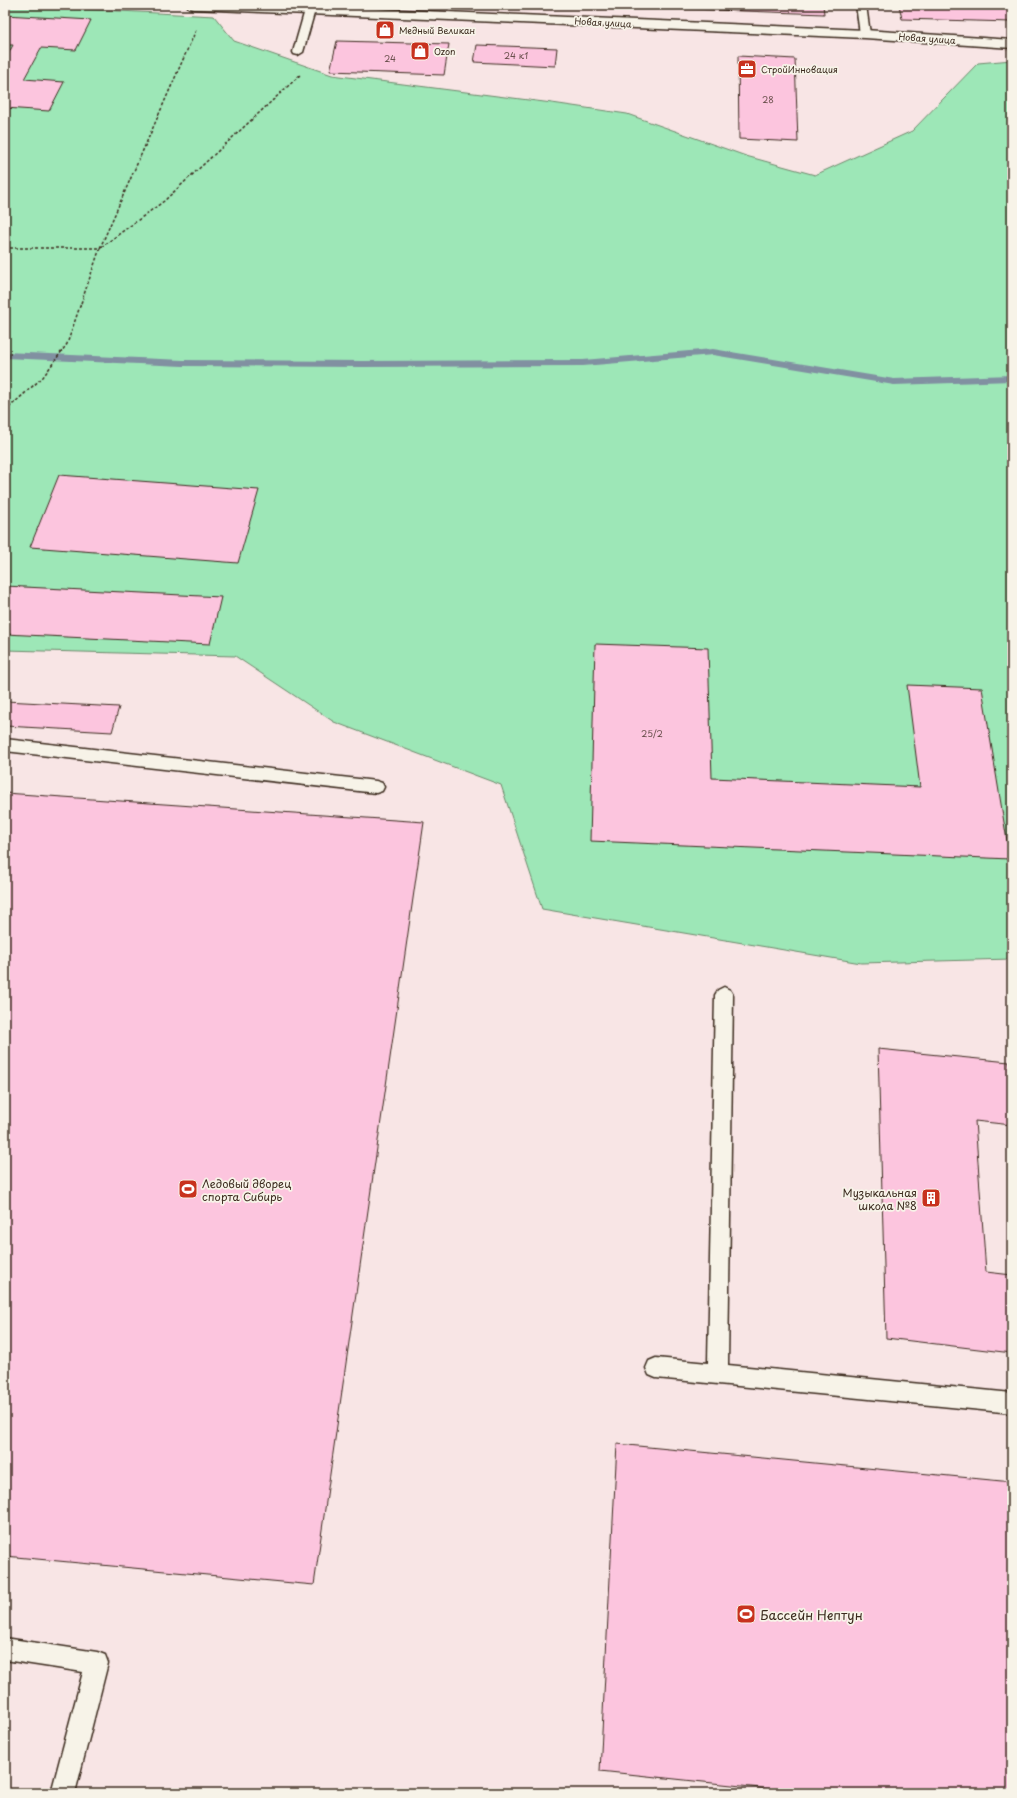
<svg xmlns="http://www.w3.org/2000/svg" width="1017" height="1798" font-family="'Playpen Sans',sans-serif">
	<rect width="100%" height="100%" fill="#f8e5e5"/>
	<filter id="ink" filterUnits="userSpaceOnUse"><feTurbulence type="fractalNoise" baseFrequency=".025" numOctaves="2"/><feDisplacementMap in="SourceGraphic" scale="8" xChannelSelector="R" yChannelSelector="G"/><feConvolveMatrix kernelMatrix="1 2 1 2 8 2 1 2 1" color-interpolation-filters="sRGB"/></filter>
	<g filter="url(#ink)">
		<path fill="#9de7b7" stroke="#6c886a" d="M 5,5 L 214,16 L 234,41 L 332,75 L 552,103 L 627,114 L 746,156 L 815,175 L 912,131 L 978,63 L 1012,60 L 1012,959 L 861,963 L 542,909 L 501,785 L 334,722 L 235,656 L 5,650 Z"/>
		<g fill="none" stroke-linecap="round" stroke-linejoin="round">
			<path fill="#8190a1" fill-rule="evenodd" d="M 713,349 L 894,379 L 1012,375 L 1012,381 L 894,385 L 713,355 L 583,366 L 362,367 L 183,366 L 5,358 L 5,352 L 183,360 L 362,361 L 583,360 Z"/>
		</g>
		<path fill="#fcc5de" stroke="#3b2a1e" d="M 534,5 L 626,5 L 626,9 Z
			M 663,5 L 823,5 L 824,14 L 663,8 Z
			M 899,5 L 1012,5 L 1012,22 L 902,19 Z
			M 5,15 L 91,20 L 76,50 L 41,48 L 24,79 L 64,82 L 49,111 L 5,108 L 5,60 L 13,45 L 5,45 Z
			M 337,41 L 449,44 L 444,75 L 330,71 Z
			M 477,45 L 557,48 L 555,66 L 474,62 Z
			M 738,56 L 795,59 L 798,142 L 739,139 Z
			M 59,475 L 259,490 L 238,563 L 30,547 Z
			M 5,586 L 221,597 L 210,644 L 5,634 Z
			M 595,644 L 708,648 L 712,778 L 920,787 L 907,685 L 982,688 L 1010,859 L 590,841 Z
			M 5,701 L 119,707 L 112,732 L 5,726 Z
			M 5,793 L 424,822 L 314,1585 L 5,1556 Z
			M 878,1049 L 1009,1062 L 1012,1125 L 975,1121 L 986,1272 L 1012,1275 L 1012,1353 L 886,1338 Z
			M 617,1444 L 1012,1482 L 1012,1793 L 807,1793 L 600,1771 Z"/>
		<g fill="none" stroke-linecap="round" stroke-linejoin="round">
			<g stroke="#3b2a1e" stroke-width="3">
				<path id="lane" d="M 856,5 L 866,5 L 870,34 L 869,36 L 861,36 L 860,34 Z
					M 310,7 L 315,10 L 303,52 L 298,55 L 294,54 L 293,52 L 305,10 Z
					M 5,739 L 376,781 L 382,783 L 384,787 L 382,791 L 376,793 L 5,751 Z
					M 724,987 L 730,990 L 733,995 L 728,1365 L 1012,1393 L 1012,1413 L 656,1378 L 649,1375 L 646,1368 L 649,1361 L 656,1358 L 708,1363 L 715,995 L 718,990 Z
					M 5,1638 L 97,1652 L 105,1655 L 108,1663 L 75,1793 L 51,1793 L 83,1672 L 5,1660 Z"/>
			</g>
			<g stroke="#3b2a1e" stroke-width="3">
				<path id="street" d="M 187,5 L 286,5 L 865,30 L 1012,40 L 1012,48 L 865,38 L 194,9 L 189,8 Z"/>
			</g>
			<path stroke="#3b2a1e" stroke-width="1.5" stroke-dasharray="3 2" stroke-linecap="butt" d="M 5,248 L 100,248 L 196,30
				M 5,411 L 43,377 L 67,344 L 100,248 L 164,201 L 300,75"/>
			<use href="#lane" fill="#f7f3e8" fill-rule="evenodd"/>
			<use href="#street" fill="#f7f3e8" fill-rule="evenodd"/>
		</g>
	</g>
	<defs>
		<g id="shop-square" transform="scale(1)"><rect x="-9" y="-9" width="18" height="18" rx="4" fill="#c8321e" stroke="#f7f3e8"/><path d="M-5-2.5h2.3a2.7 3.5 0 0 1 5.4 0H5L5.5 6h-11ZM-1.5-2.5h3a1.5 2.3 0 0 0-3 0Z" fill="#fff"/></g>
		<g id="office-square" transform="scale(1)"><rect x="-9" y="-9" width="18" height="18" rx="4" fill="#c8321e" stroke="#f7f3e8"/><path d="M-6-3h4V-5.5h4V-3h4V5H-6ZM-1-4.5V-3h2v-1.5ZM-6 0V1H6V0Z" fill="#fff"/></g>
		<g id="stadium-square" transform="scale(1)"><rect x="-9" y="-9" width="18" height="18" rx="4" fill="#c8321e" stroke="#f7f3e8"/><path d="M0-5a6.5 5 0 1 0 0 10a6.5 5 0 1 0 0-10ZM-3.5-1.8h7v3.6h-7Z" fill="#fff"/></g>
		<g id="building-square" transform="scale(1)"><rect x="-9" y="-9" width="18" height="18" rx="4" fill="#c8321e" stroke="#f7f3e8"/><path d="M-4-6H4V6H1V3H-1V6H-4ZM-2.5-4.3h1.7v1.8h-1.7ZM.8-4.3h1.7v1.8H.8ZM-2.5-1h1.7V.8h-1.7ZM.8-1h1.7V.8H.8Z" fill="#fff"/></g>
	</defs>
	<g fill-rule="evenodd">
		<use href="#shop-square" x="385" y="30"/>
		<use href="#shop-square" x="420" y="51"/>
		<use href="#office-square" x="747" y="69"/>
		<use href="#stadium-square" x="188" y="1189"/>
		<use href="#building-square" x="931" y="1198"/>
		<use href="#stadium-square" x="746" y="1614"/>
	</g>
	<g text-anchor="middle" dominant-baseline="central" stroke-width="3.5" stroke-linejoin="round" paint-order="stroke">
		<g font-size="9" fill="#3b2a1e" stroke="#f7f3e8">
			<text transform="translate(603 22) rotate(3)">Новая улица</text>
			<text transform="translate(927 38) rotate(4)">Новая улица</text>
		</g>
		<g font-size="9" fill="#3b2a1e" stroke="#f7f3e8" text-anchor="start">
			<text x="399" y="30">Медный Великан</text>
			<text x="434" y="51">Ozon</text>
			<text x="761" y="69">СтройИнновация</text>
		</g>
		<g font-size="9" fill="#6b514e">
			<text x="516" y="55">24 к1</text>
			<text x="390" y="58">24</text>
			<text x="768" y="99">28</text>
			<text x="652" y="733">25/2</text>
		</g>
		<g font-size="11" fill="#3b2a1e" stroke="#f7f3e8" text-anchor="start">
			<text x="202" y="1183">Ледовый дворец<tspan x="202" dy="13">спорта Сибирь</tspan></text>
			<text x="917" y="1192" text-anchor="end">Музыкальная<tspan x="917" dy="13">школа №8</tspan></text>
		</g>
		<g font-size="13" fill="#3b2a1e" stroke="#f7f3e8" text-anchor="start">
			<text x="760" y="1614">Бассейн Нептун</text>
		</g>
	</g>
	<rect width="1017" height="1798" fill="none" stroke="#f7f3e8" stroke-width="20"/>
	<rect x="10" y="10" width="997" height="1778" fill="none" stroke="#3b2a1e" stroke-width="1.5" filter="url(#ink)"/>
</svg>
